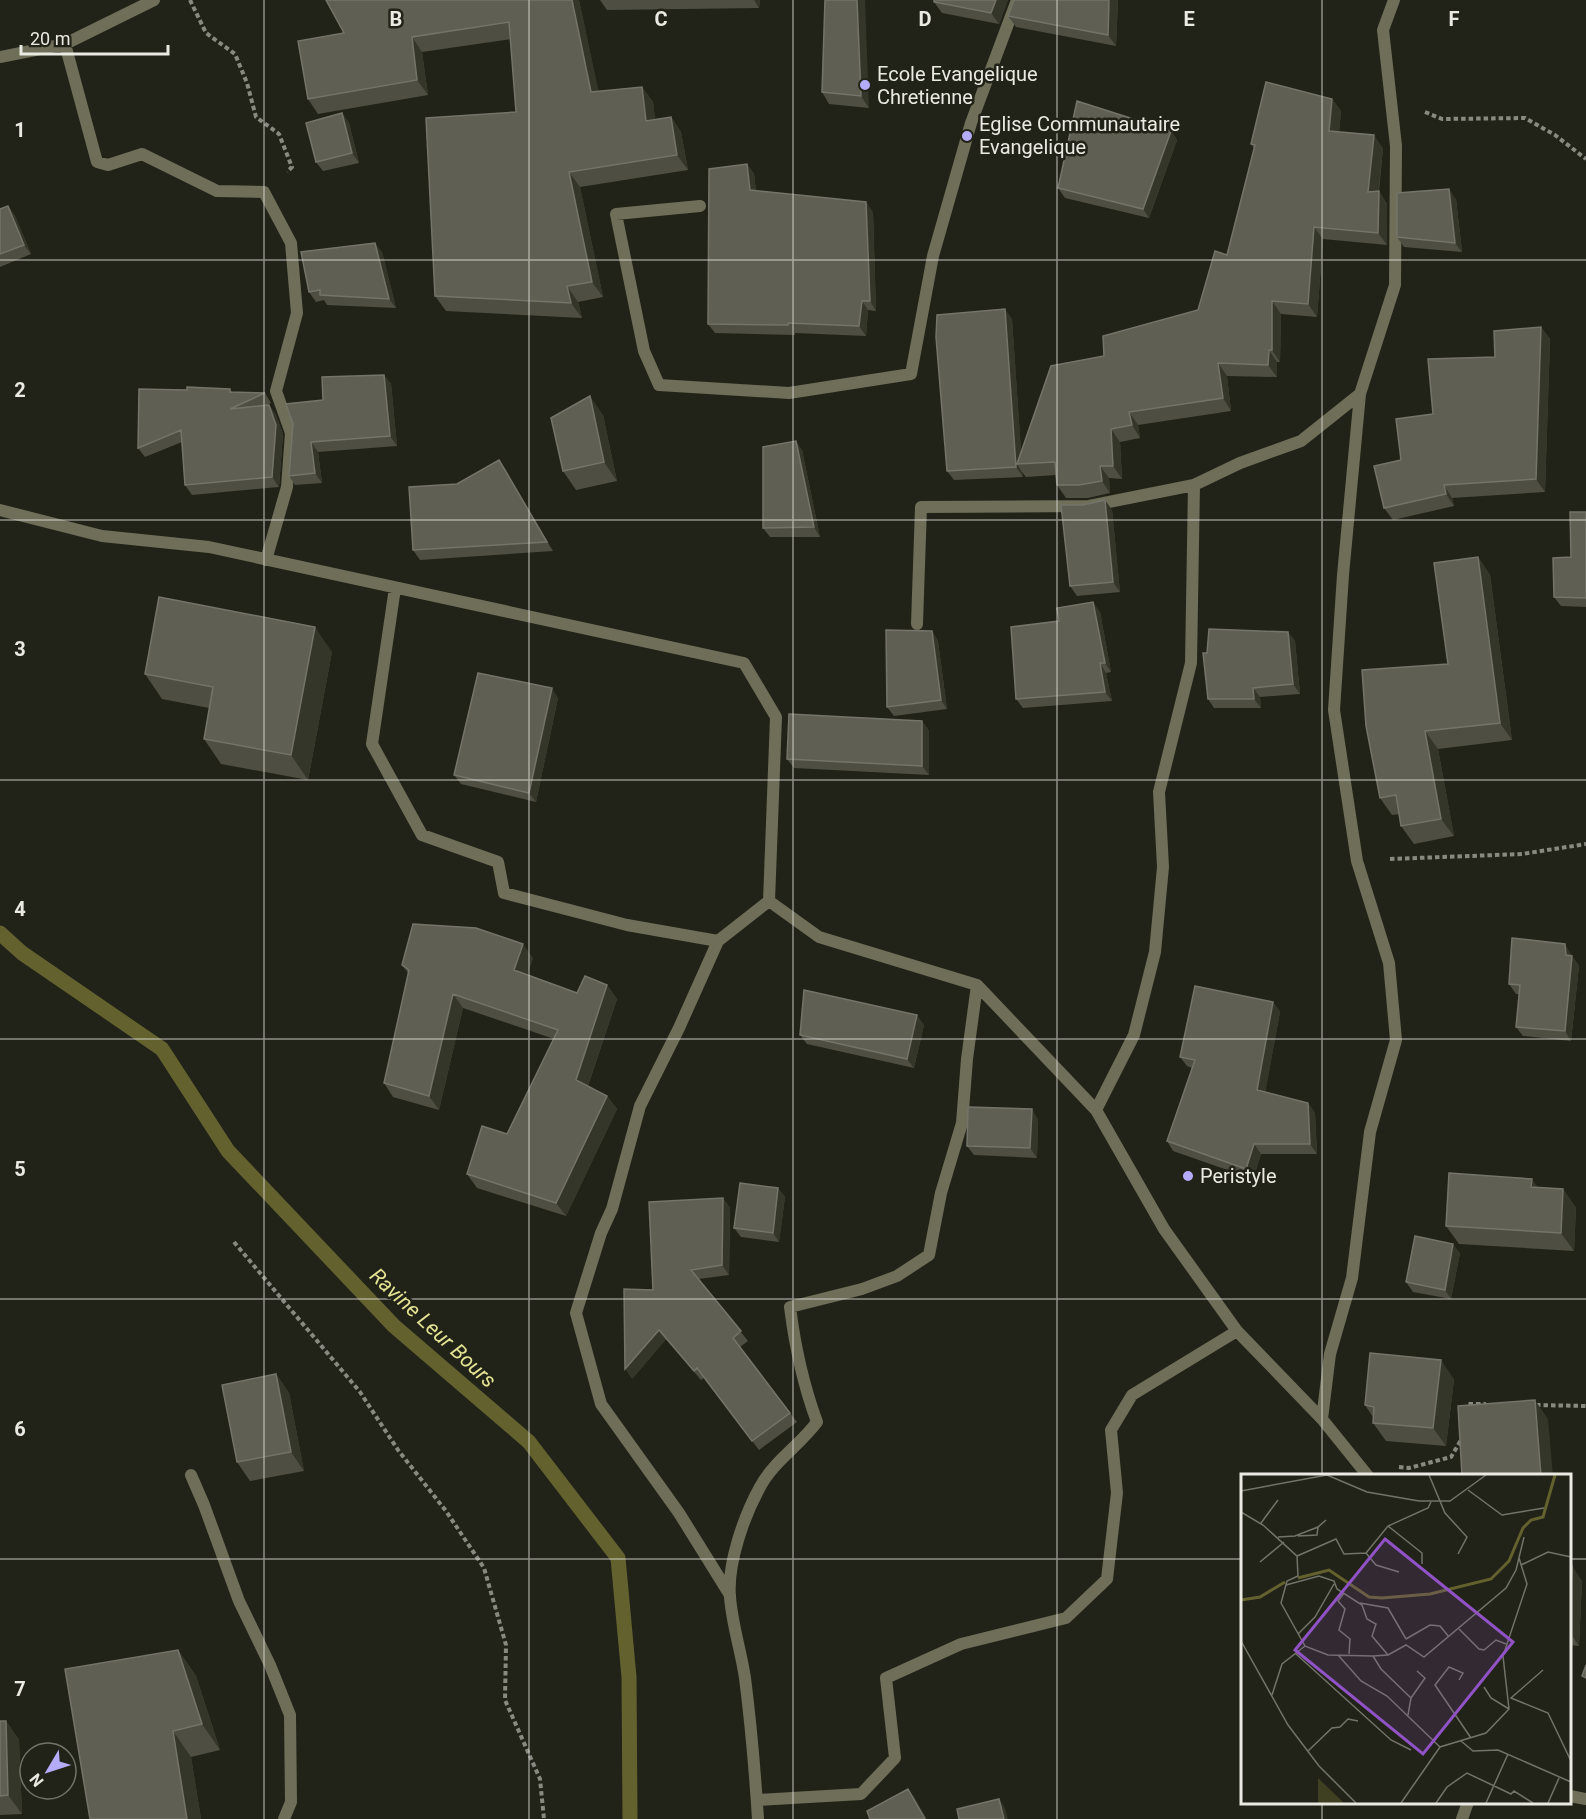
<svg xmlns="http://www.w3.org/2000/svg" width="1586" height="1819" font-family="Roboto,sans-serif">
	<rect width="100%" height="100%" fill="#222318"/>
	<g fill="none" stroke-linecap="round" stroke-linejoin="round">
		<path stroke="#63622f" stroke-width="15" d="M 0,933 L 22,953 L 162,1049 L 228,1151 L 394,1326 L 529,1442 L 618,1558 L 629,1677 L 630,1819"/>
		<path stroke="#888980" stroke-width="4" stroke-dasharray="4.5 3" stroke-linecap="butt" d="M 190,0 L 206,33 L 235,54 L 247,83 L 256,117 L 279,134 L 292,167 L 287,172
			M 1425,112 L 1442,119 L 1525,118 L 1555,135 L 1586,159
			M 1390,859 L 1522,854 L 1586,844
			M 234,1242 L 360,1392 L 398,1450 L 446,1511 L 484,1568 L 506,1645 L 505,1700 L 540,1779 L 544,1819
			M 1536,1405 L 1586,1406
			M 1467,1410 L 1467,1404 L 1486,1404
			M 1399,1467 L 1409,1468 L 1451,1457 L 1461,1440"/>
		<path stroke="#6e6e59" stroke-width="12" d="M 65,44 L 97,162 L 108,165 L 142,154 L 217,191 L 264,192 L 291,243 L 297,313 L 276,391 L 291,433 L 287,487 L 266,560
			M 0,57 L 65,44 L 154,0
			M 700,206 L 616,214 L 644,351 L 659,385 L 789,393 L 911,374 L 933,256 L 971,123 L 1017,0
			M 0,510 L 102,536 L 209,547 L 744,663 L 776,717 L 769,901 L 819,937 L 977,985 L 1096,1110 L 1164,1229 L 1237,1331 L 1322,1419 L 1368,1476
			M 395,588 L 372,744 L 422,835 L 498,862 L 504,893 L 627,925 L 718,941 L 769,901
			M 917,624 L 921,507 L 1089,506 L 1194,485
			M 718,941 L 679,1028 L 640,1106 L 612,1209 L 601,1233 L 576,1313 L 601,1404 L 679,1513 L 730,1595
			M 1096,1110 L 1134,1035 L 1155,952 L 1163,867 L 1159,792 L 1191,663 L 1194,485 L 1240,463 L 1301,441 L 1360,394
			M 1322,1419 L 1330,1354 L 1352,1278 L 1370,1132 L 1396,1040 L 1389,963 L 1357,861 L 1334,710 L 1343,575 L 1360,394 L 1395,285 L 1396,146 L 1383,30 L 1394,0
			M 191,1475 L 204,1505 L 239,1601 L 270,1665 L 290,1715 L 291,1802 L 284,1819
			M 1570,1796 L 1586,1799
			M 757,1800 L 861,1794 L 895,1758 L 886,1678 L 961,1644 L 1066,1618 L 1107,1579 L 1117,1493 L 1111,1430 L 1132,1395 L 1237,1331
			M 758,1819 C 755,1772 751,1725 745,1678 C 741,1651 732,1624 730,1597 C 727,1564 744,1516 760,1487 C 773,1462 800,1445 817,1422 C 803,1384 795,1347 790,1307 L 862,1289 L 897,1276 L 929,1255 L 941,1193 L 962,1123 L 967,1059 L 977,985
			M 1462,1819 L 1468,1802"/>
	</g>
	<path fill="#4e4e42" d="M 326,0 L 579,0 L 598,91 L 642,87 L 653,102 L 655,119 L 671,117 L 681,132 L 688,170 L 580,187 L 603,297 L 578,302 L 582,318 L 446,311 L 435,296 L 516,112 L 511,39 L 422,52 L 428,95 L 318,114 L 308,99 L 344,33 Z
		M 600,0 L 760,0 L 759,8 L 607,10 Z
		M 825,0 L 869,108 L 829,104 L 822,92 Z
		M 1008,0 L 999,24 L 942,13 L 934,2 Z
		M 1014,0 L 1118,0 L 1116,46 L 1016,27 L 1008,16 Z
		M 1332,99 L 1341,111 L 1339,132 L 1383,148 L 1379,191 L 1387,204 L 1387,245 L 1323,239 L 1317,317 L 1281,314 L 1280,362 L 1277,362 L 1277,377 L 1227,376 L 1231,411 L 1138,425 L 1140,438 L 1120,442 L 1122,479 L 1109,478 L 1110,493 L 1088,498 L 1066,498 L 1057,485 L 1056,475 L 1026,477 L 1022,472 L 1023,477 L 954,480 L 947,471 L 1012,319 L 1021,452 L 1104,356 L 1198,310 L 1227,255 L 1254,148 L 1251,144 Z
		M 342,113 L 349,123 L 359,163 L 323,171 L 316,162 Z
		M 1171,131 L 1177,140 L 1149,218 L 1065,198 L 1058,188 Z
		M 747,164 L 754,174 L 756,191 L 873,212 L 876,311 L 868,310 L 866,336 L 795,333 L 795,335 L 715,333 L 708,324 Z
		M 1456,199 L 1462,252 L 1404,247 L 1397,237 Z
		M 8,206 L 15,216 L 31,254 L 0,267 L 0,209 Z
		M 382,252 L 396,308 L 327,305 L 324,300 L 316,302 L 309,292 Z
		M 1541,327 L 1550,339 L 1545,492 L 1452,498 L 1454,506 L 1393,520 L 1384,508 L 1401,460 L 1433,414 L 1495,357 Z
		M 384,375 L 391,384 L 397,446 L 318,452 L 322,483 L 295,485 L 289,476 L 323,400 Z
		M 230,389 L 232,392 L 265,393 L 271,403 L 265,406 L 269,405 L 276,415 L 283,434 L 279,487 L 192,495 L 185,485 L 182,442 L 145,457 L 138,448 L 187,390 Z
		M 603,415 L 617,481 L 576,490 L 563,471 Z
		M 802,450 L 820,537 L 770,537 L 763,528 Z
		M 506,470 L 553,551 L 420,560 L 413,550 L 457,484 Z
		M 1083,505 L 1112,510 L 1120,592 L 1077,596 L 1070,586 Z
		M 1586,512 L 1586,607 L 1561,606 L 1554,597 L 1571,557 Z
		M 1478,557 L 1490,575 L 1512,740 L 1438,749 L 1454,836 L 1414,844 L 1401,826 L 1400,814 L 1392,815 L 1380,798 L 1448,664 Z
		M 1100,612 L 1111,672 L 1106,673 L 1112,701 L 1023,708 L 1016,699 L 1059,621 Z
		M 932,631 L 938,641 L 947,709 L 894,716 L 887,707 Z
		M 1288,632 L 1295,641 L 1300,694 L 1260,697 L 1261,708 L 1214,708 L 1208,699 L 1207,653 Z
		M 332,652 L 308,780 L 221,764 L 204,739 L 209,708 L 162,699 L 145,674 Z
		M 558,698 L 536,802 L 461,784 L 454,775 Z
		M 922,721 L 929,731 L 929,775 L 794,768 L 787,759 Z
		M 1571,954 L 1572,956 L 1579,966 L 1571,1041 L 1523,1036 L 1516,1027 L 1519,994 L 1516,994 L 1509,984 Z
		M 533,958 L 527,975 L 577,993 L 607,985 L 617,999 L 588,1086 L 607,1096 L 617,1109 L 566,1216 L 477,1188 L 467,1174 L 507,1134 L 554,1039 L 463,1008 L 439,1110 L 393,1097 L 384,1083 L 408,973 L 402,965 Z
		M 1273,1002 L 1280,1012 L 1265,1092 L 1308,1103 L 1315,1113 L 1317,1154 L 1261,1154 L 1253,1179 L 1173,1151 L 1167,1141 L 1192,1068 L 1187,1066 L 1180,1057 Z
		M 924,1025 L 914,1068 L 807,1044 L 800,1035 Z
		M 1038,1119 L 1037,1158 L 974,1155 L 967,1146 Z
		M 1537,1187 L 1563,1189 L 1576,1208 L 1574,1251 L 1459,1244 L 1446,1226 Z
		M 778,1188 L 785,1197 L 779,1242 L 741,1237 L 734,1228 Z
		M 723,1198 L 730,1208 L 729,1275 L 699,1279 L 748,1341 L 740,1347 L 797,1422 L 759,1450 L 704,1378 L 701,1380 L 666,1339 L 632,1379 L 653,1290 Z
		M 1460,1253 L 1451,1299 L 1413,1292 L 1406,1282 Z
		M 276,1374 L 289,1393 L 304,1471 L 250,1481 L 237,1462 Z
		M 1454,1379 L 1446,1446 L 1386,1441 L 1373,1423 L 1373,1417 L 1365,1405 Z
		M 1569,1566 L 1582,1581 L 1579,1646 L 1569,1645 Z
		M 178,1650 L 196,1676 L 220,1750 L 191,1757 L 201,1819 L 90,1819 Z
		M 0,1721 L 6,1721 L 19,1740 L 22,1814 L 0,1815 Z"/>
	<path fill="#35362a" d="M 572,0 L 579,0 L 602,107 L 591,92 Z
		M 754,0 L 760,0 L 759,8 Z
		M 857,0 L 865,0 L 869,108 L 861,96 Z
		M 996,0 L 1008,0 L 999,24 L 991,13 Z
		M 1109,0 L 1118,0 L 1116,46 L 1108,35 Z
		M 412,37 L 422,52 L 428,95 L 417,80 Z
		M 642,87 L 653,102 L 657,136 L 646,121 Z
		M 1332,99 L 1341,111 L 1338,143 L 1329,131 Z
		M 342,113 L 349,123 L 359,163 L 352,153 Z
		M 671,117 L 681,132 L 688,170 L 677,155 Z
		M 1171,131 L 1177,140 L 1149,218 L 1143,209 Z
		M 1374,135 L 1383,148 L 1377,204 L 1368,192 Z
		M 747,164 L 754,174 L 757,200 L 750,190 Z
		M 569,172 L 580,187 L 603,297 L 592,282 Z
		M 1449,189 L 1456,199 L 1462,252 L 1455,243 Z
		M 1379,191 L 1387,204 L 1387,245 L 1378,233 Z
		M 866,202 L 873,212 L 876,311 L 870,301 Z
		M 8,206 L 15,216 L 31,254 L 24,245 Z
		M 1314,227 L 1323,239 L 1317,317 L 1308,304 Z
		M 375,243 L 382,252 L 396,308 L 389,299 Z
		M 567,286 L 578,302 L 582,318 L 571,303 Z
		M 862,301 L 868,310 L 866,336 L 859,326 Z
		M 1272,301 L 1281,314 L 1280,362 L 1272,350 Z
		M 1005,309 L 1012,319 L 1022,464 L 1017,464 L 1022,472 L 1023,477 L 1016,467 Z
		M 1541,327 L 1550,339 L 1545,492 L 1536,479 Z
		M 1269,350 L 1277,362 L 1277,377 L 1268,365 Z
		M 1218,363 L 1227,376 L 1231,411 L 1223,398 Z
		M 384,375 L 391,384 L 397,446 L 390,436 Z
		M 590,396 L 603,415 L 617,481 L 604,462 Z
		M 269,405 L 276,415 L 283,434 L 279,487 L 272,477 Z
		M 1129,412 L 1138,425 L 1140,438 L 1132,425 Z
		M 1111,429 L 1120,442 L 1122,479 L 1113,466 Z
		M 796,441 L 802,450 L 820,537 L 814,527 Z
		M 311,442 L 318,452 L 322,483 L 315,473 Z
		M 499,460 L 506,470 L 553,551 L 547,542 Z
		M 1100,466 L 1109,478 L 1110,493 L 1102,481 Z
		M 1444,485 L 1452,498 L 1454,506 L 1446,494 Z
		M 1105,500 L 1112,510 L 1120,592 L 1113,582 Z
		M 1478,557 L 1490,575 L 1512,740 L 1500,723 Z
		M 1093,602 L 1100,612 L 1111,672 L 1105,663 Z
		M 315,627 L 332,652 L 308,780 L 291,755 Z
		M 932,631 L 938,641 L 947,709 L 941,700 Z
		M 1288,632 L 1295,641 L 1300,694 L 1293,684 Z
		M 1100,663 L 1106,673 L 1112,701 L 1105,692 Z
		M 552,688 L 558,698 L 536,802 L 529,793 Z
		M 1253,688 L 1260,697 L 1261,708 L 1254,699 Z
		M 922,721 L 929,731 L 929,775 L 922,766 Z
		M 1425,731 L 1438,749 L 1454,836 L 1441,819 Z
		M 523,944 L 533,958 L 524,984 L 514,970 Z
		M 1565,944 L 1571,954 L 1572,957 L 1572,956 L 1579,966 L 1571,1041 L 1565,1031 L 1566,955 Z
		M 607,985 L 617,999 L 585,1094 L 576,1080 Z
		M 453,994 L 463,1008 L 439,1110 L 429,1096 Z
		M 1273,1002 L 1280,1012 L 1264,1100 L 1257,1090 Z
		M 917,1015 L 924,1025 L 914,1068 L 907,1059 Z
		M 607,1096 L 617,1109 L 566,1216 L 556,1203 Z
		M 1308,1103 L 1315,1113 L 1317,1154 L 1310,1144 Z
		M 1032,1109 L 1038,1119 L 1037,1158 L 1030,1148 Z
		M 1254,1144 L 1261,1154 L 1253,1179 L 1246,1169 Z
		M 1532,1179 L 1545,1198 L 1531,1187 Z
		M 778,1188 L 785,1197 L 779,1242 L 773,1233 Z
		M 1563,1189 L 1576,1208 L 1574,1251 L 1561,1233 Z
		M 723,1198 L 730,1208 L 729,1275 L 722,1265 Z
		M 1453,1244 L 1460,1253 L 1451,1299 L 1445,1290 Z
		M 659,1330 L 666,1339 L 632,1379 L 625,1369 Z
		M 1441,1360 L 1454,1379 L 1446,1446 L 1433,1428 Z
		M 276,1374 L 289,1393 L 304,1471 L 291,1452 Z
		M 1535,1400 L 1548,1419 L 1553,1476 L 1541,1476 Z
		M 1572,1566 L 1582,1581 L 1579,1646 L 1569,1631 Z
		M 178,1650 L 196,1676 L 220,1750 L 202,1724 Z
		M 6,1721 L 19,1740 L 22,1814 L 8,1795 Z
		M 173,1731 L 191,1757 L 201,1819 L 187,1819 Z
		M 908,1789 L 915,1798 L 927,1819 L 925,1819 Z
		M 999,1799 L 1005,1808 L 1008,1819 L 1004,1819 Z"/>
	<path fill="#5f5f53" stroke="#74746a" stroke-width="1.5" d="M 326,0 L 572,0 L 591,92 L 642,87 L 646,121 L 671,117 L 677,155 L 569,172 L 592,282 L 567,286 L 571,303 L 435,296 L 426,118 L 516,112 L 509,22 L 412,37 L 417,80 L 308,99 L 298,41 L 344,33 Z
		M 825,0 L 857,0 L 861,96 L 822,92 Z
		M 934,0 L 996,0 L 991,13 L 934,2 Z
		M 1014,0 L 1109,0 L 1108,35 L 1008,16 Z
		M 1266,82 L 1332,99 L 1329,131 L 1374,135 L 1368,192 L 1379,191 L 1378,233 L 1314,227 L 1308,304 L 1272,301 L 1272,350 L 1269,350 L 1268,365 L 1218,363 L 1223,398 L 1129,412 L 1132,425 L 1111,429 L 1113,466 L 1100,466 L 1102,481 L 1079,485 L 1057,485 L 1055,462 L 1017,464 L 1051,366 L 1104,356 L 1103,336 L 1198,310 L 1215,251 L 1227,255 L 1255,145 L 1251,144 Z
		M 1077,101 L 1171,131 L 1143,209 L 1058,188 Z
		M 342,113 L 352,153 L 316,162 L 306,123 Z
		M 747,164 L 750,190 L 866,202 L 870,301 L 862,301 L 859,326 L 788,323 L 788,325 L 708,324 L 709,169 Z
		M 1449,189 L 1455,243 L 1397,237 L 1397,193 Z
		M 8,206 L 24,245 L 0,254 L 0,209 Z
		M 375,243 L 389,299 L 320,295 L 320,290 L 309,292 L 301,252 Z
		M 1005,309 L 1016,467 L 947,471 L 936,337 L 937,315 Z
		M 1541,327 L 1536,479 L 1444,485 L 1446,494 L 1384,508 L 1374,466 L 1401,460 L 1396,419 L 1433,414 L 1428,359 L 1495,357 L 1494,331 Z
		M 384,375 L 390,436 L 311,442 L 315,473 L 289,476 L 293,424 L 286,404 L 323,400 L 322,377 Z
		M 187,387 L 230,389 L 230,392 L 265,393 L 230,409 L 269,405 L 276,425 L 272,477 L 185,485 L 181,430 L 138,448 L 139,389 L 187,390 Z
		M 590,396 L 604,462 L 563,471 L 551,418 Z
		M 796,441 L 814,527 L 763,528 L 763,447 Z
		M 499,460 L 547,542 L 413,550 L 409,487 L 457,484 Z
		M 1105,500 L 1113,582 L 1070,586 L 1061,505 L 1083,505 Z
		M 1570,512 L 1586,512 L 1586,598 L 1554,597 L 1553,558 L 1571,557 Z
		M 1478,557 L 1500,723 L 1425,731 L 1441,819 L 1401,826 L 1396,795 L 1380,798 L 1366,726 L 1362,670 L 1448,664 L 1434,563 Z
		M 159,597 L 315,627 L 291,755 L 204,739 L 213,687 L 145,674 Z
		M 1093,602 L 1105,663 L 1100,663 L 1105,692 L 1016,699 L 1011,627 L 1059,621 L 1057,608 Z
		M 1209,629 L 1288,632 L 1293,684 L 1253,688 L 1254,699 L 1208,699 L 1203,653 L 1207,653 Z
		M 886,630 L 932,631 L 941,700 L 887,707 Z
		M 478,673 L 552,688 L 529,793 L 454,775 Z
		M 789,714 L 922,721 L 922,766 L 787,759 Z
		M 413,924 L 476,928 L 523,944 L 514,970 L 577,993 L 585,976 L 607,985 L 576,1080 L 607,1096 L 556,1203 L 467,1174 L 482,1126 L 507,1134 L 558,1030 L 453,994 L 429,1096 L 384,1083 L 409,970 L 402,965 Z
		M 1512,938 L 1565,944 L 1566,955 L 1572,956 L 1565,1031 L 1516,1027 L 1520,985 L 1509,984 Z
		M 1195,986 L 1273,1002 L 1257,1090 L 1308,1103 L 1310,1144 L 1254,1144 L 1246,1169 L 1167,1141 L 1195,1060 L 1180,1057 Z
		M 804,990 L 917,1015 L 907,1059 L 800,1035 Z
		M 968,1107 L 1032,1109 L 1030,1148 L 967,1146 Z
		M 1449,1173 L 1532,1179 L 1531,1187 L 1563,1189 L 1561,1233 L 1446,1226 Z
		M 740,1183 L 778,1188 L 773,1233 L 734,1228 Z
		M 723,1198 L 722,1265 L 691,1270 L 741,1331 L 733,1338 L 790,1413 L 752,1441 L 697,1368 L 694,1371 L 659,1330 L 625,1369 L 624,1289 L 653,1290 L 649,1202 Z
		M 1415,1236 L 1453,1244 L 1445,1290 L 1406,1282 Z
		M 1370,1353 L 1441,1360 L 1433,1428 L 1373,1423 L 1374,1407 L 1365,1405 Z
		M 276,1374 L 291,1452 L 237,1462 L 222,1385 Z
		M 1535,1400 L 1541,1476 L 1462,1476 L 1458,1406 Z
		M 1569,1566 L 1572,1566 L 1569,1629 Z
		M 178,1650 L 202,1724 L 173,1731 L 187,1819 L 90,1819 L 65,1669 Z
		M 1586,1665 L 1586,1678 L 1582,1676 Z
		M 0,1721 L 6,1721 L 8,1795 L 0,1796 Z
		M 908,1789 L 925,1819 L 870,1819 L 867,1811 Z
		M 999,1799 L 1004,1819 L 959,1819 L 957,1809 Z"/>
	<path fill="none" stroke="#eaeae3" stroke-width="1.5" stroke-opacity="0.55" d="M 264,0 L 264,1819M 529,0 L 529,1819M 793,0 L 793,1819M 1057,0 L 1057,1819M 1322,0 L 1322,1476M 0,260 L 1586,260M 0,520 L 1586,520M 0,780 L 1586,780M 0,1039 L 1586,1039M 0,1299 L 1586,1299M 0,1559 L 1242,1559M 1570,1559 L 1586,1559M 1322,1802 L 1322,1819"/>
	<g fill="#b4acf9" stroke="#222318" stroke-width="2">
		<circle cx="865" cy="85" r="6"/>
		<circle cx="967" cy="136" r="6"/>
		<circle cx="1188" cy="1176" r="6"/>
	</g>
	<g text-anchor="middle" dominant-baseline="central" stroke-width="5" stroke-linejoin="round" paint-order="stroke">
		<g font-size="20" fill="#eaeae3" stroke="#222318" text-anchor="start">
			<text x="877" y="74">Ecole Evangelique<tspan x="877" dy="23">Chretienne</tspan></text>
			<text x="979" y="124">Eglise Communautaire<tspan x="979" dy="23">Evangelique</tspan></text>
			<text x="1200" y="1176">Peristyle</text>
		</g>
		<g font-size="21" font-style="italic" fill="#e4e393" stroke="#222318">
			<text transform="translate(433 1328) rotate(43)">Ravine Leur Bours</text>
		</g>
	</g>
	<g transform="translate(1241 1474)">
		<rect width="330" height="330" fill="#222318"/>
		<path d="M 77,304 L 103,329 L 77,329 Z" fill="#3f3f22"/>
		<path fill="none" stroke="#63622f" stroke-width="3" d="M 57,104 L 88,96 L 128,123 L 141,124 L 189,120 L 250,105 L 268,87 L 282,54 L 290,46 L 302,43 L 314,1M 0,126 L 19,123 L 44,108"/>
		<path fill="none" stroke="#727369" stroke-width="1.5" d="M 188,1 L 204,39 L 226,63 L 217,80M 227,16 L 261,41 L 303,34M 0,17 L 86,1 L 126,18 L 178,27 L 209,27 L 245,1M 0,38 L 22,51 L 56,82 L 95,65 L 103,80 L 125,79 L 135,91 L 158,98M 20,49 L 37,26M 147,52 L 181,79 L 181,90M 57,62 L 76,61 L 77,53M 37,63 L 54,62 L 77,53 L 85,46M 125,79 L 147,52 L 187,34 L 190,28M 56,82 L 57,102 L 46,107 L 40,129 L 64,172M 19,88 L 43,68M 280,91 L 307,78 L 330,83M 45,111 L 78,102 L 93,107 L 96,115 L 121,131 L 126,145 L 135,150 L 131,162 L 147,181M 103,119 L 97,127 L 104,135 L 98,156 L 109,165 L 108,180M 119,129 L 147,134 L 165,165M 218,155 L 238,175 L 243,176 L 255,166 L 265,170M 57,160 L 74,143 L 93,110M 165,165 L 189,151 L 199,152 L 208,163M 0,167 L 47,251 L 78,292 L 115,329M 54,179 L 150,266 L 170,276M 97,181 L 120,207 L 146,222 L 199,273M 132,182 L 140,195 L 170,224 L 167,241M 302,196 L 270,224 L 307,239 L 330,287M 218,206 L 222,199 L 208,193 L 194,211 L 230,264M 243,213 L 250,224 L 268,235M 31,221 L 41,190 L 64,172 L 87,181 L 132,182 L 147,181 L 165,171 L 183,183 L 265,114 L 275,96 L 283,63M 170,224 L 184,204 L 176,197M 220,267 L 232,277 L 257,276 L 330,308M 67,277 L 91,254 L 99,253 L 107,245 L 117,247M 160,329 L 199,273 L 245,259 L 268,235 L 262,182 L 286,110 L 278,84M 195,329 L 206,313 L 226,299 L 270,320 L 273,317 L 292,329M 245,329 L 267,280M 307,329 L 318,304"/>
		<path fill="#9152c6" fill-opacity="0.15" stroke="#9152c6" stroke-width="3" d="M 144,65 L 272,168 L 182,280 L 54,176 Z"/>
		<rect width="330" height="330" fill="none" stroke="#eaeae3" stroke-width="3"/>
	</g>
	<g font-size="20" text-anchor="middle" font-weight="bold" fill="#eaeae3" stroke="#222318" stroke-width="5" stroke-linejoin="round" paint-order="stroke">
		<text x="396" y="26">B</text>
		<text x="661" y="26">C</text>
		<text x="925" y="26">D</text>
		<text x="1189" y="26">E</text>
		<text x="1454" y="26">F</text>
		<text x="20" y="137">1</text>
		<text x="20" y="397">2</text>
		<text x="20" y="656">3</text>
		<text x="20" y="916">4</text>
		<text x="20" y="1176">5</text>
		<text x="20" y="1436">6</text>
		<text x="20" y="1696">7</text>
	</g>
	<g transform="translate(48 1771) rotate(231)"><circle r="28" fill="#222318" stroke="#727369" stroke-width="1.5"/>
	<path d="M0-4.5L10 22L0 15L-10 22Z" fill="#b4acf9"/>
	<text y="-9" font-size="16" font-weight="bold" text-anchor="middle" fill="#eaeae3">N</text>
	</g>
	<path d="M21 45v9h147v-9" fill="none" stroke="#eaeae3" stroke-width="3"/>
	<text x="30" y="45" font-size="18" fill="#eaeae3" stroke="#222318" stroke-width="4.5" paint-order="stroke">20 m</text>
</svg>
